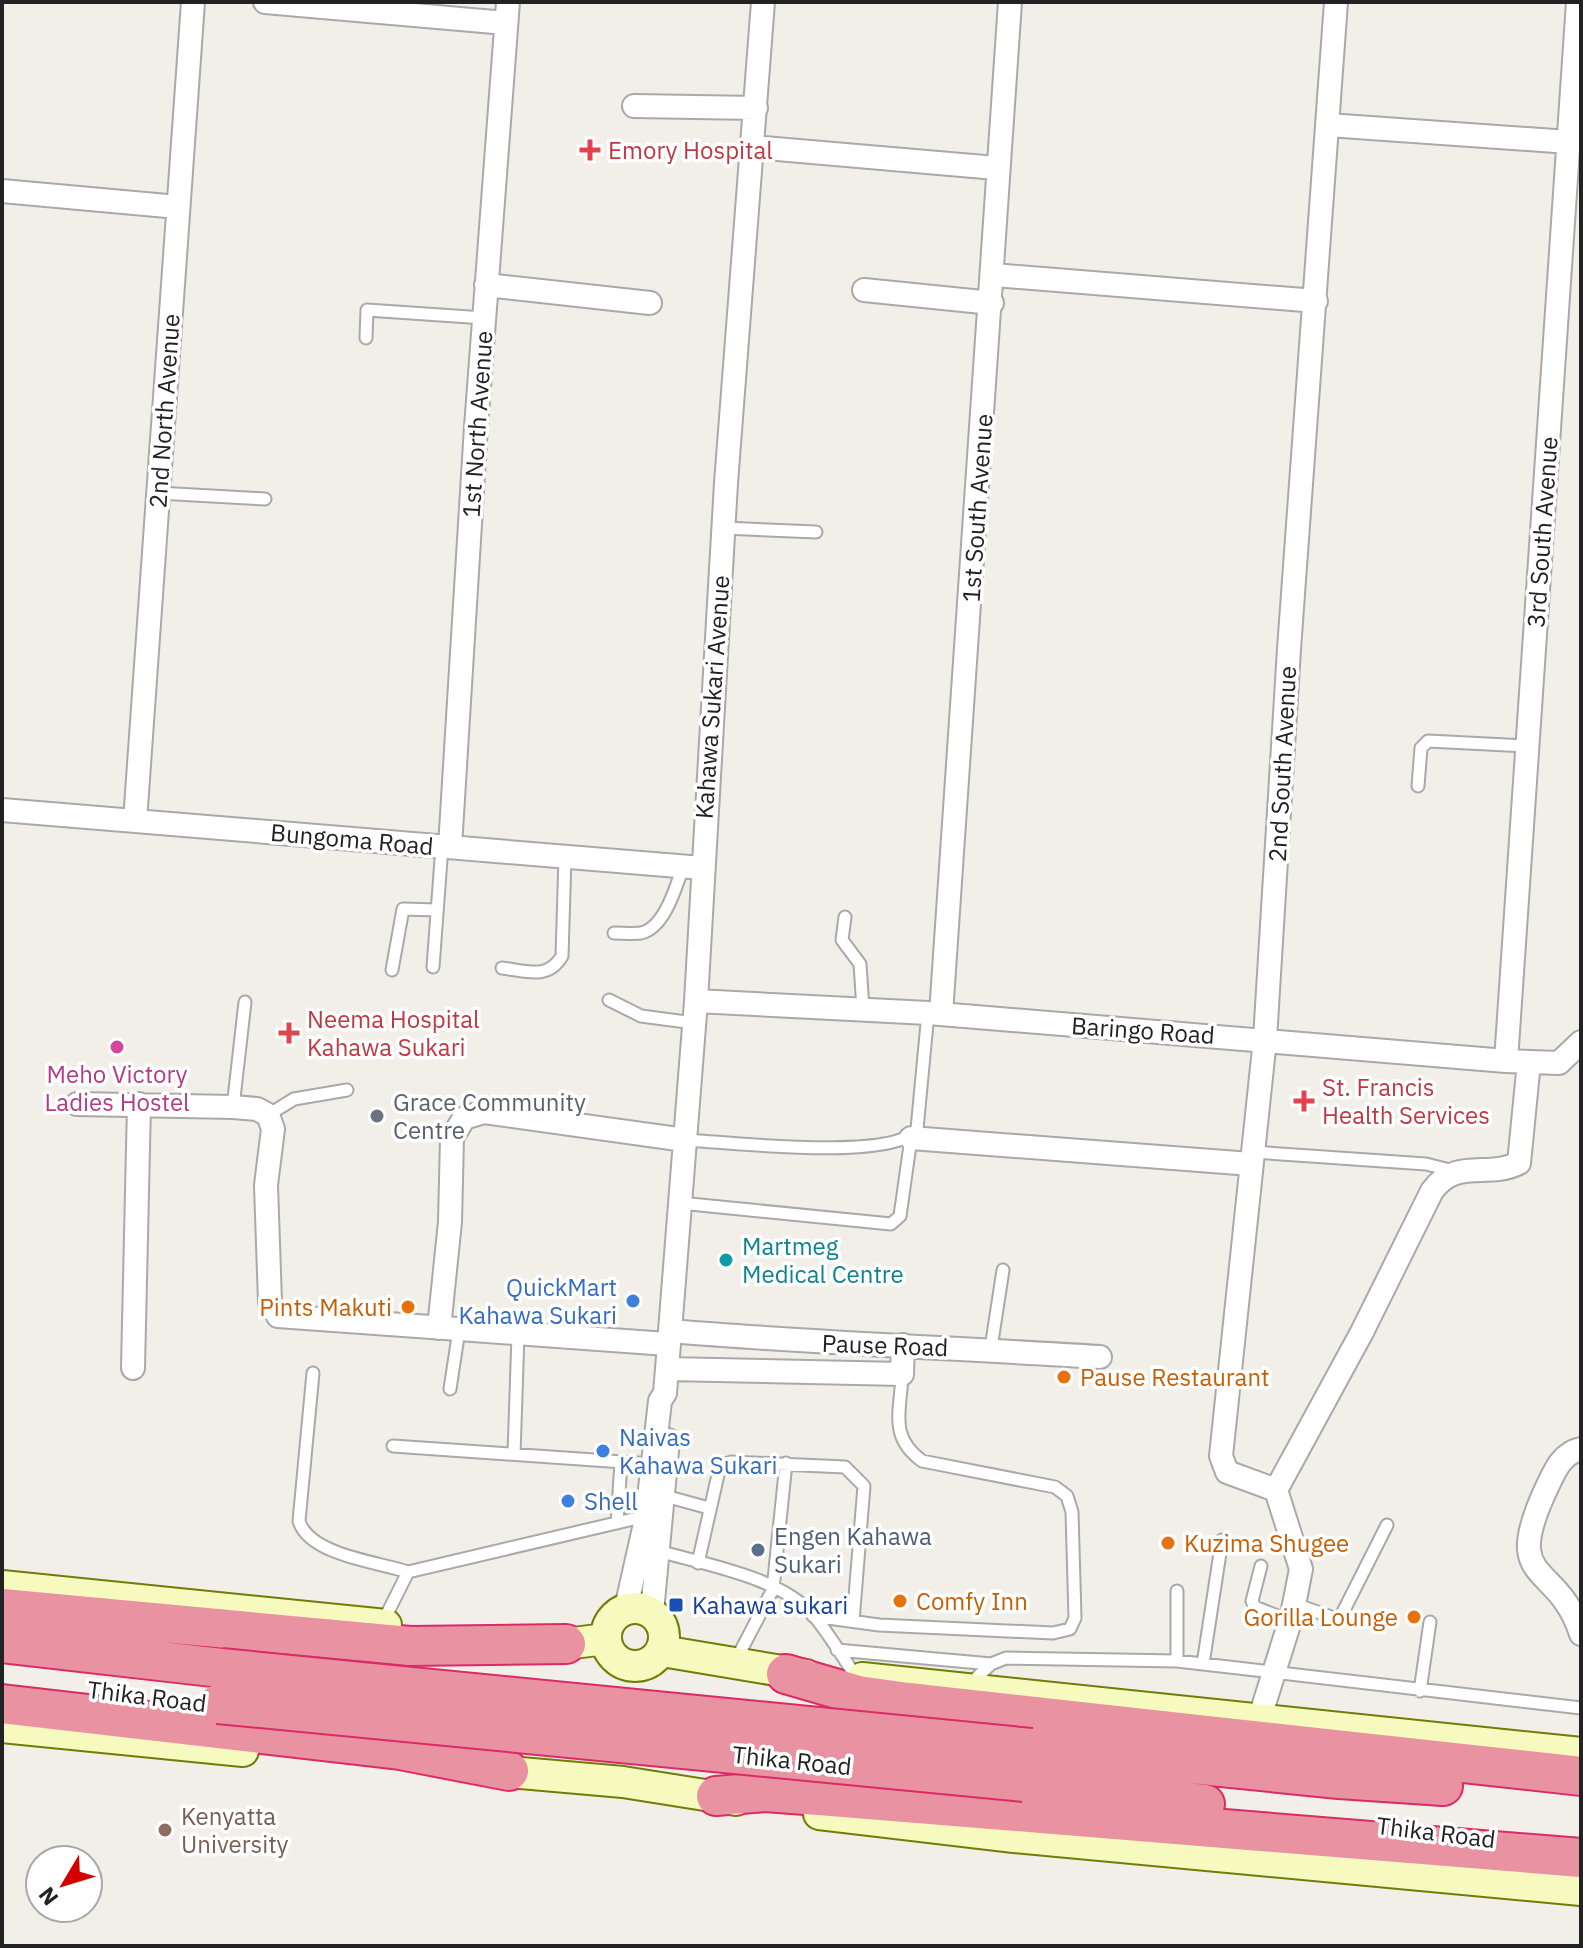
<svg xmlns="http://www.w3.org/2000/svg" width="1583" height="1948" font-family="'IBM Plex Sans',sans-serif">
	<rect width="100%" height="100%" fill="#f2efe9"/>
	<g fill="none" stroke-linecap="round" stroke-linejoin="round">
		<g stroke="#a9a9a9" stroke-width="15">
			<path id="lane" d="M 366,338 L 367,310 L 484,318
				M 158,493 L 265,499
				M 723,528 L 816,532
				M 1418,786 L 1421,748 L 1428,741 L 1527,746
				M 845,917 L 842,940 L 860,964 L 863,1009
				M 614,933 C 623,933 633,934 641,933 C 665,928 676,886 683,867
				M 433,967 L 442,846
				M 502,968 C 527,971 548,980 562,956 L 565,857
				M 392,970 L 403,909 L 437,910
				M 609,1000 L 641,1016 L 694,1023
				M 233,1107 L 245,1002
				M 268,1115 L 294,1099 L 347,1090
				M 685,1140 C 727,1142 895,1162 917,1129 L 928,1013
				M 1253,1152 L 1426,1164 L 1454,1171
				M 680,1203 L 891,1224 L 900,1216 L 911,1138
				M 991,1348 L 1003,1270
				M 313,1373 L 299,1521 C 309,1555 378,1562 408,1572
				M 450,1389 L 459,1330
				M 393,1446 L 652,1464
				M 514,1454 L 518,1335
				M 665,1496 L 709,1508
				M 617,1523 L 621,1462
				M 659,1551 C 706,1565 781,1577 814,1616 C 830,1635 843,1658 857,1678
				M 698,1563 L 720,1466 L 731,1462 L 845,1467 L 864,1486 L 853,1621
				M 1261,1566 L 1252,1601 L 1255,1607 L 1290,1621
				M 1177,1591 L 1177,1661
				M 1295,1604 L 1334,1618 L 1341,1616 L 1387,1525
				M 813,1616 L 879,1625 L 1053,1633 L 1070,1629 L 1075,1618 L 1072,1512 L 1067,1496 L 1055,1487 L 922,1461 C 888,1436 901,1411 902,1374
				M 382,1624 L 408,1572 L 646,1516
				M 837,1650 L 991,1664
				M 736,1660 L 773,1589 L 786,1463
				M 1203,1664 L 1222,1540
				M 970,1684 L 991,1664 L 1006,1658 L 1177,1661 L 1581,1708
				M 1420,1691 L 1430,1622"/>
		</g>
		<g stroke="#a9a9a9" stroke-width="26">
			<path id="street" d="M 265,2 L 506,23
				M 634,106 L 756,108
				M 1328,125 L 1569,142
				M 753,147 L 996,168
				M 2,191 L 178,207
				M 994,275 L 1316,301
				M 486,285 L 650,303
				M 864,290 L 992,303
				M 2,810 L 702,868
				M 135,821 L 193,2
				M 450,847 L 476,427 L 508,2
				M 696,1001 L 928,1013 L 1506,1061 L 1559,1063 L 1581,1042
				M 941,1014 L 1010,2
				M 1506,1061 L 1578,2
				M 77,1104 L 233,1107 L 257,1109 L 268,1115 L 273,1129 L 266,1185 L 270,1302 L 278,1316 L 667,1344
				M 911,1138 L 1251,1164
				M 439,1328 L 450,1222 L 452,1138 L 464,1118 L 484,1112 L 685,1140
				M 670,1331 C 813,1343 956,1348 1100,1357
				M 133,1368 L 139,1104
				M 667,1369 L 902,1374 L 903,1345
				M 1581,1449 C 1563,1453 1556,1468 1549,1483 C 1498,1588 1557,1558 1581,1634
				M 1276,1490 L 1227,1472 L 1221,1456 L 1265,1039 L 1289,649 L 1336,2
				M 626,1608 L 647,1515 L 660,1401 L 665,1393 L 667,1369 L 696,1001 L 726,483 L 763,2
				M 652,1612 L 668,1440
				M 1259,1720 L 1292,1615 L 1301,1569 L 1276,1490 L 1362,1332 L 1432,1191 C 1457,1157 1487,1179 1519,1163 L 1529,1062"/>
		</g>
		<g stroke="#707d05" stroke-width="34">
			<path id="secondary" d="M 2,1586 L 386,1625
				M606 1637a29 29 0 1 1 58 0a29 29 0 1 1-58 0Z
				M 545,1641 L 566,1644 L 605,1639
				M 662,1651 L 806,1675
				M 862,1678 L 1581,1753
				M 2,1727 L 243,1751
				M 486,1770 L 623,1782 L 736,1800
				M 819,1814 L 1014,1837 L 1581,1890"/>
		</g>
		<g stroke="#dc2a67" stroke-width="42">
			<path id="highway" d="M 2,1608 L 410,1646 L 566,1644
				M 2,1643 L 221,1668
				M 786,1674 L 858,1695 L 908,1702 L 1581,1776
				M 2,1704 L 400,1750 L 509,1771
				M 1031,1748 L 1339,1779 L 1443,1786
				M 1024,1782 L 1205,1804
				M 716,1796 L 765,1792 L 819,1796 L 1581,1858"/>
		</g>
		<use href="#lane" stroke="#fff" stroke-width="11"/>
		<use href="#street" stroke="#fff" stroke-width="22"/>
		<use href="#secondary" stroke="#f7fabf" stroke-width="30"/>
		<use href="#highway" stroke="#e892a2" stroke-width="38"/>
		<g stroke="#dc2a67" stroke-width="42" stroke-linecap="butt">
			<path id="highway-bridge" d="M 221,1668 L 1031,1748
				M 218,1704 L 1024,1782"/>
		</g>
		<use href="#highway-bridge" stroke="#e892a2" stroke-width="38"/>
	</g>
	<g fill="#e0444e" stroke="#fff" stroke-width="3">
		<path d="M586 138h8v8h8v8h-8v8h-8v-8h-8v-8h8z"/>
		<path d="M285 1021h8v8h8v8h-8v8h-8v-8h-8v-8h8z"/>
		<path d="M1300 1089h8v8h8v8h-8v8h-8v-8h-8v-8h8z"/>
	</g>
	<circle fill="#d1479c" stroke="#fff" stroke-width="3" cx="117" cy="1047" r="8"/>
	<circle fill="#6b7280" stroke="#fff" stroke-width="3" cx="377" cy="1116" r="8"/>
	<circle fill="#0f9aa8" stroke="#fff" stroke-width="3" cx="726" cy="1260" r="8"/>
	<g fill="#3f7fe0" stroke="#fff" stroke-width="3">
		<circle cx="633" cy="1301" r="8"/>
		<circle cx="603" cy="1451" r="8"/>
		<circle cx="568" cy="1501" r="8"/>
	</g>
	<g fill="#e8710a" stroke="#fff" stroke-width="3">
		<circle cx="408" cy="1307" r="8"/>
		<circle cx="1064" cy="1377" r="8"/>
		<circle cx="1168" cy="1543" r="8"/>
		<circle cx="900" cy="1601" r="8"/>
		<circle cx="1414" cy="1617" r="8"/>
	</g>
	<circle fill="#5c6f8a" stroke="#fff" stroke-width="3" cx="758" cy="1550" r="8"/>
	<rect fill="#1a4fb4" stroke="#fff" stroke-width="3" x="668" y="1597" width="16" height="16" rx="4"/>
	<circle fill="#8d6e63" stroke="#fff" stroke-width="3" cx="165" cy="1830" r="8"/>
	<g text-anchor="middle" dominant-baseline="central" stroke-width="7" stroke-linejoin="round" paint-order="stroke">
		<g font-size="24" fill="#be3a42" stroke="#fff" text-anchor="start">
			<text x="608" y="150">Emory Hospital</text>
			<text x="307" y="1019">Neema Hospital<tspan x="307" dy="28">Kahawa Sukari</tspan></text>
			<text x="1322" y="1087">St. Francis<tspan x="1322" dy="28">Health Services</tspan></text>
		</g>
		<g font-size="24" fill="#222" stroke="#fff">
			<text transform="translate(164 411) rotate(-86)">2nd North Avenue</text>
			<text transform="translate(477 424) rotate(-86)">1st North Avenue</text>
			<text transform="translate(977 508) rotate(-86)">1st South Avenue</text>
			<text transform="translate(1542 532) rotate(-86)">3rd South Avenue</text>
			<text transform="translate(712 697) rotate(-86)">Kahawa Sukari Avenue</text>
			<text transform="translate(1282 764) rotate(-87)">2nd South Avenue</text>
			<text transform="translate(352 839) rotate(5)">Bungoma Road</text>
			<text transform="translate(1143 1030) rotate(4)">Baringo Road</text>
			<text transform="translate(885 1345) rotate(2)">Pause Road</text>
			<text transform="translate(147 1696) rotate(7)">Thika Road</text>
			<text transform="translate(792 1760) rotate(6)">Thika Road</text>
			<text transform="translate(1436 1832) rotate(7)">Thika Road</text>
		</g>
		<g font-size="24" fill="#b23c85" stroke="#fff">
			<text x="117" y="1074">Meho Victory<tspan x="117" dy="28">Ladies Hostel</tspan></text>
		</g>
		<g font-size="24" fill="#5b616d" stroke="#fff" text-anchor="start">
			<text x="393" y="1102">Grace Community<tspan x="393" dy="28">Centre</tspan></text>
		</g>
		<g font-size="24" fill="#0d838f" stroke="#fff" text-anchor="start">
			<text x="742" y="1246">Martmeg<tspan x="742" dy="28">Medical Centre</tspan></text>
		</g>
		<g font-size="24" fill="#366cbe" stroke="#fff" text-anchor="start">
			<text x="617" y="1287" text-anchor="end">QuickMart<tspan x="617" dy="28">Kahawa Sukari</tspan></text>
			<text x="619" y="1437">Naivas<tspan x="619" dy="28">Kahawa Sukari</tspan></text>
			<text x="584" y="1501">Shell</text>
		</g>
		<g font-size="24" fill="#c56008" stroke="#fff" text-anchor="start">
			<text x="392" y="1307" text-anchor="end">Pints Makuti</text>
			<text x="1080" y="1377">Pause Restaurant</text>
			<text x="1184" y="1543">Kuzima Shugee</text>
			<text x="916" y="1601">Comfy Inn</text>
			<text x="1398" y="1617" text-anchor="end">Gorilla Lounge</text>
		</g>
		<g font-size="24" fill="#4e5e75" stroke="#fff" text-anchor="start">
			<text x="774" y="1536">Engen Kahawa<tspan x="774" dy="28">Sukari</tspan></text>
		</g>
		<g font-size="24" fill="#164399" stroke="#fff" text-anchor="start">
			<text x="692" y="1605">Kahawa sukari</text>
		</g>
		<g font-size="24" fill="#785e54" stroke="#fff" text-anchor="start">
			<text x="181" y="1816">Kenyatta<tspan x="181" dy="28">University</tspan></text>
		</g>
	</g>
	<rect width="1583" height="1948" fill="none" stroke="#222222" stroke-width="8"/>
	<g transform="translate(64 1884) rotate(232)"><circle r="38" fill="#ffffff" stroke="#a7a7a7" stroke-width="2"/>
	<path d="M0-6L14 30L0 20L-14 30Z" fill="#d40000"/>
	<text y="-12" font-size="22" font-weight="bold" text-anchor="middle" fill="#222222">N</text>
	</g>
</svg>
